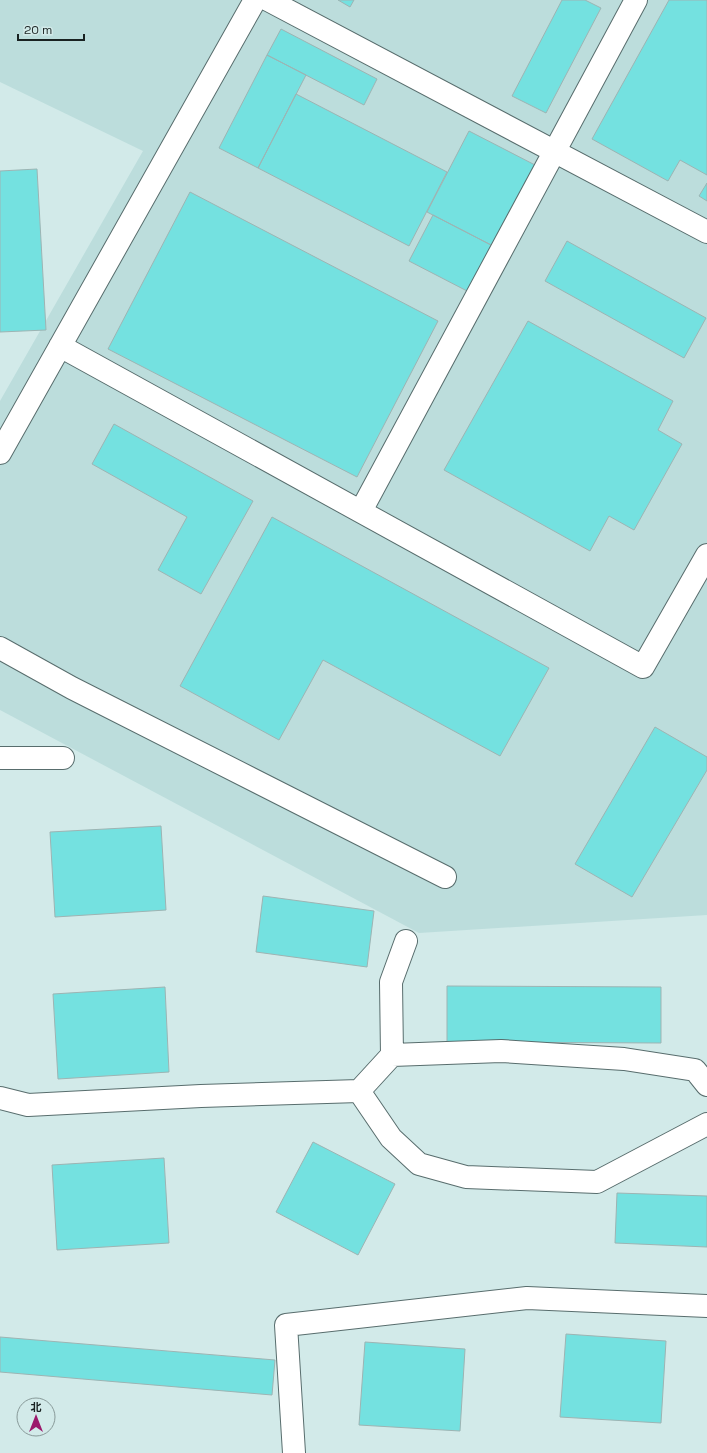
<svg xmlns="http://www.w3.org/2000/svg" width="707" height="1453" font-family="'Space Grotesk','Noto Sans SC',sans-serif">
	<rect width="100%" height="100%" fill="#d2eae9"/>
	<path fill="#bcdddc" d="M 0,0 L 707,0 L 707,915 L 419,933 L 0,710 L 0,401 L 143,151 L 0,82 Z"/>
	<path fill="#74e1e0" stroke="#9db4b3" d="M 338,0 L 354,0 L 350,7 Z
		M 562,0 L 585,0 L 601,8 L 546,113 L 512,96 Z
		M 669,0 L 707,0 L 707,175 L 680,160 L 668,181 L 592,139 Z
		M 281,29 L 377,79 L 364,105 L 267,55 Z
		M 267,55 L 306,75 L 258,168 L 219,148 Z
		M 296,94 L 447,172 L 409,246 L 258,168 Z
		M 469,131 L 535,165 L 493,246 L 427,212 Z
		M 37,169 L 46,330 L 0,332 L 0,171 Z
		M 707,183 L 707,201 L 699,196 Z
		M 190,192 L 438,321 L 357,477 L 108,349 Z
		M 433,215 L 493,246 L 469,292 L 409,261 Z
		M 567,241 L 706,318 L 684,358 L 545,281 Z
		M 528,321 L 673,401 L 658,430 L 682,444 L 634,530 L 609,516 L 590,551 L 444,470 Z
		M 114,424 L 253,501 L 201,594 L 158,570 L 187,517 L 92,464 Z
		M 272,517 L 549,668 L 500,756 L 323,660 L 279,740 L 180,686 Z
		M 655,727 L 707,757 L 707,770 L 632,897 L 575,864 Z
		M 161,826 L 166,910 L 55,917 L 50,832 Z
		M 263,896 L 374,911 L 367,967 L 256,952 Z
		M 447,986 L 661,987 L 661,1043 L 447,1042 Z
		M 165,987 L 169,1072 L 58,1079 L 53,994 Z
		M 313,1142 L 395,1184 L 358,1255 L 276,1212 Z
		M 164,1158 L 169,1243 L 57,1250 L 52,1165 Z
		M 617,1193 L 707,1196 L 707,1247 L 615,1243 Z
		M 566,1334 L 666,1341 L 661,1423 L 560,1417 Z
		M 0,1337 L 275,1360 L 272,1395 L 0,1372 Z
		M 365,1342 L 465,1349 L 460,1431 L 359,1425 Z"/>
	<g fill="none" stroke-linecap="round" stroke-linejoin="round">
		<g stroke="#586d6d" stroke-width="24">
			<path id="minor" d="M 268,0 L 707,232
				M 60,346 L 643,667 L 707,555
				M 0,453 L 255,0
				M 361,511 L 636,0
				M 0,648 L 72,688 L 445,877
				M 0,758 L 63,758
				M 392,1055 L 391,982 L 406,941
				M 359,1091 L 391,1138 L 419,1164 L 466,1177 L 597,1182 L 707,1124
				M 0,1098 L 28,1105 L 201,1096 L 359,1091 L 392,1055 L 501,1051 L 624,1059 L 695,1070 L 707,1085
				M 294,1453 L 286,1325 L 527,1298 L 707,1306"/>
		</g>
		<use href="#minor" stroke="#fff" stroke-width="22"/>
	</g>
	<g transform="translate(36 1417)"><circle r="19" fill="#d2eae9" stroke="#889a99"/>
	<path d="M0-3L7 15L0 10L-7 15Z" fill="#9b186b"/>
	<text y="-6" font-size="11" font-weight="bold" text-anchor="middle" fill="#192222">北</text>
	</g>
	<path d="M18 34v6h66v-6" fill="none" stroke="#192222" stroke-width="2"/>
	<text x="24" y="34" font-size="12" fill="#192222" stroke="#d2eae9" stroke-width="3" paint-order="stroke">20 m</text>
</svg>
